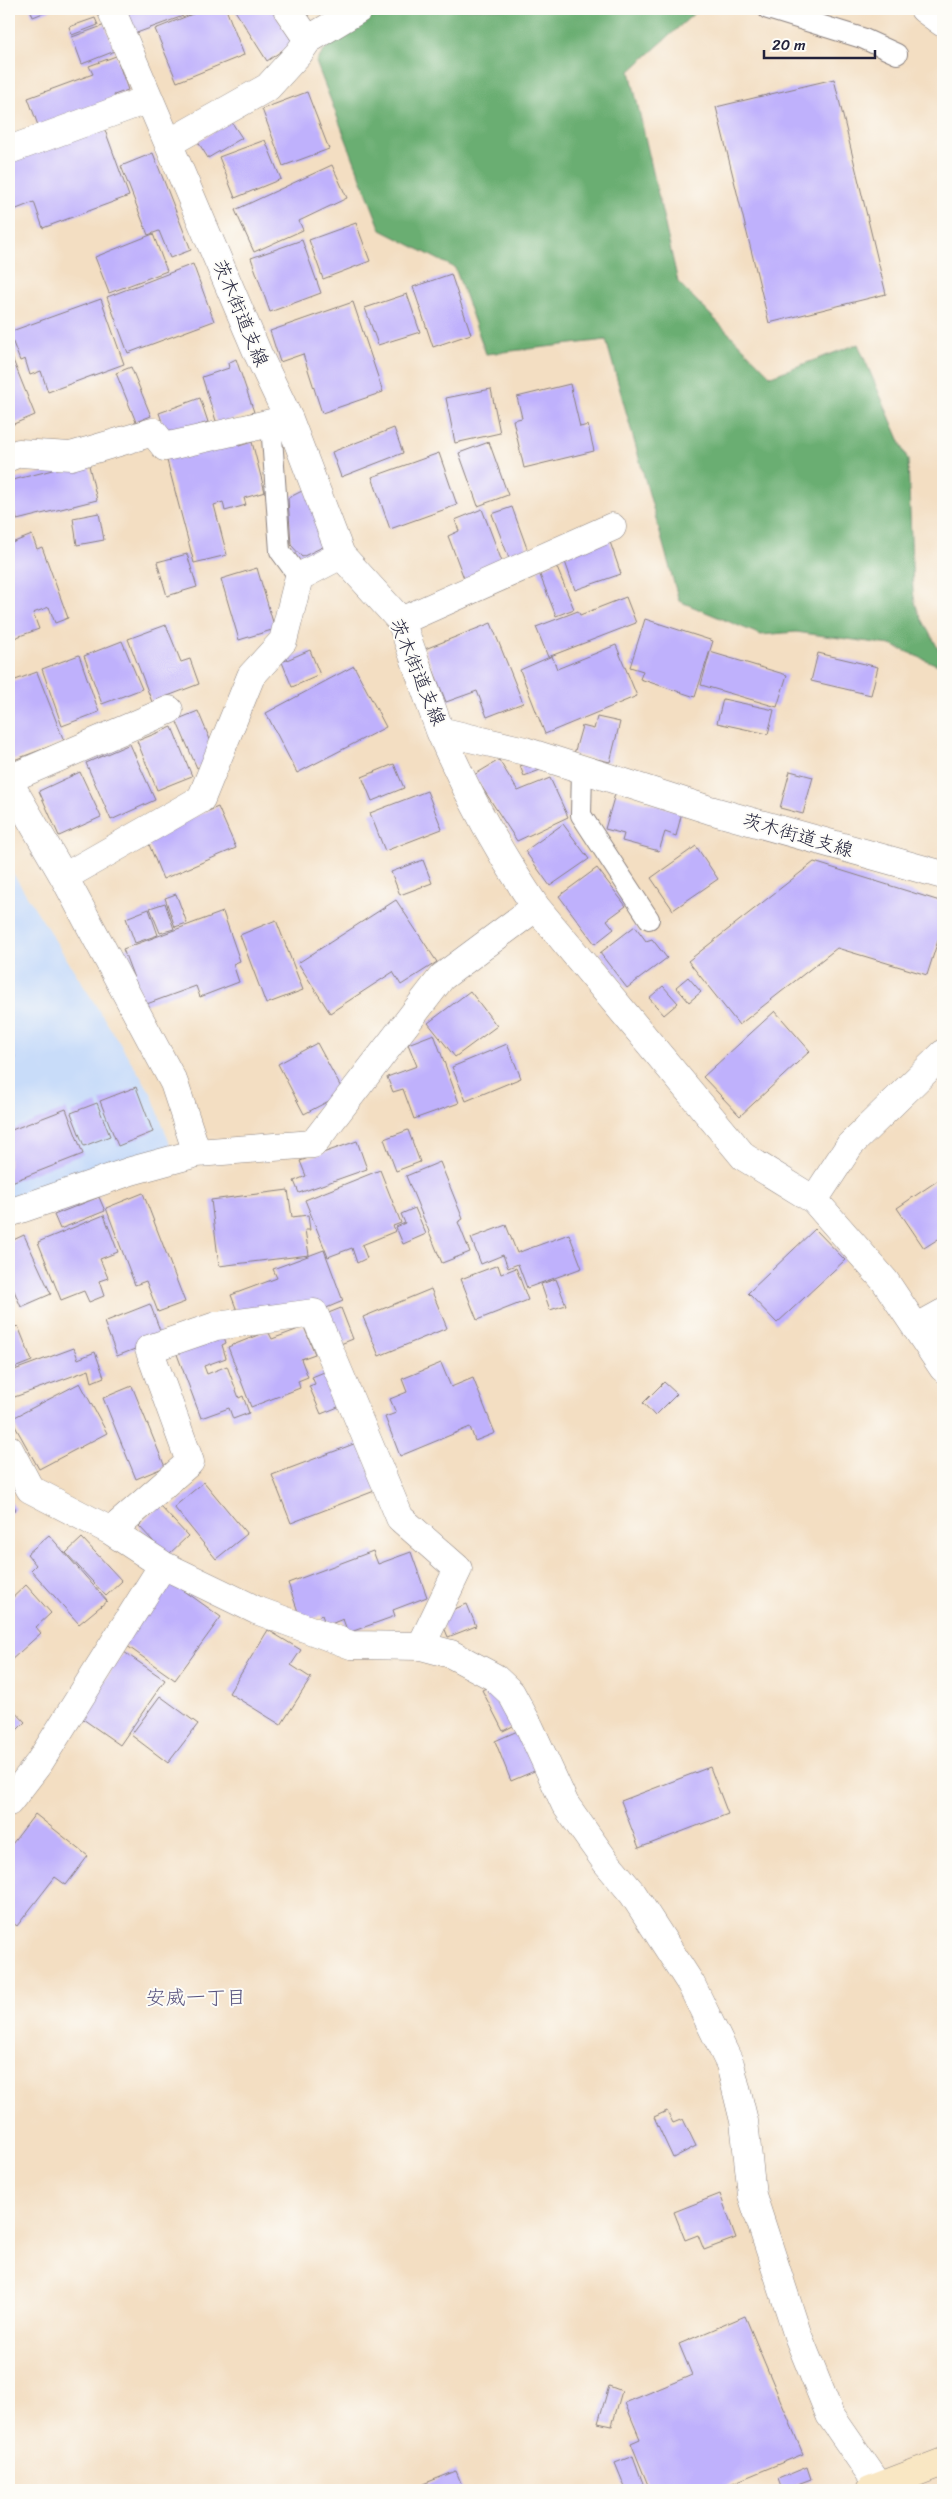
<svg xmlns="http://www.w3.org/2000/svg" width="952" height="2499" font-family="Sriracha,'Klee One',sans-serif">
	<rect width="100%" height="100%" fill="#fdfcf7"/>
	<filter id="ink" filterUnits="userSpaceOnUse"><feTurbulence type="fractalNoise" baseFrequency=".02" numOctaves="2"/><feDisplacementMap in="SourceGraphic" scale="10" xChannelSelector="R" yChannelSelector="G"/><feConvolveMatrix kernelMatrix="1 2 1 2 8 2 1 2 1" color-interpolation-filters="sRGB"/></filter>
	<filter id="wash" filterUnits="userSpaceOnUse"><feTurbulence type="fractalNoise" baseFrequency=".0096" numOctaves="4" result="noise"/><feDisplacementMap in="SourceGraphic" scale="20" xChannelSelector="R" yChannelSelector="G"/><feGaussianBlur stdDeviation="1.12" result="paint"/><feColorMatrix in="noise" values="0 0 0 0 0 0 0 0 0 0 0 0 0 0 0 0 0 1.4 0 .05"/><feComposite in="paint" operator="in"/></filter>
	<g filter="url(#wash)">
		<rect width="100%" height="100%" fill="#f3dec2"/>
		<path fill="#c8dcf9" d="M 9,867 L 151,1093 L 170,1144 L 167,1153 L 9,1204 Z"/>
		<path fill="#6aae72" stroke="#466856" d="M 378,9 L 699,9 L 630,71 L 678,282 L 771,376 L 858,344 L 908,460 L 913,591 C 914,597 915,604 918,611 C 923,623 944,654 943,665 L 935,664 L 891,645 L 796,632 L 761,635 L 679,601 L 606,340 L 486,354 L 455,268 L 381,230 L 316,62 L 335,36 Z"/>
		<g id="blocks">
			<path fill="#bfb1fc" d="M 30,9 L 53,9 L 33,17 Z
				M 124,9 L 180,9 L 183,16 L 134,34 Z
				M 205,9 L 226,9 L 244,55 L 177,82 L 155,29 Z
				M 234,9 L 272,9 L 293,43 L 267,61 Z
				M 95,18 L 98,25 L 72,35 L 69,27 Z
				M 105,25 L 115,51 L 82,64 L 72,37 Z
				M 116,56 L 128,90 L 114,95 L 116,100 L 39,128 L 28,98 L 93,74 L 89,66 Z
				M 834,79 L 886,294 L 769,323 L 716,107 Z
				M 307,92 L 329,149 L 283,166 L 262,109 Z
				M 231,121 L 242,138 L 208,158 L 198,142 Z
				M 102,122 L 129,196 L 43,228 L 34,202 L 9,212 L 9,157 Z
				M 265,140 L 281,179 L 235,198 L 219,157 Z
				M 153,153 L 191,250 L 170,258 L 159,231 L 148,235 L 121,166 Z
				M 332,165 L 347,198 L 299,221 L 303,230 L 254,252 L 235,210 Z
				M 356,223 L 370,261 L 323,279 L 309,240 Z
				M 153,234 L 167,271 L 109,293 L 95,257 Z
				M 302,240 L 321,293 L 270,312 L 251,258 Z
				M 193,264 L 214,321 L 128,353 L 107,297 Z
				M 451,274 L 471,334 L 433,347 L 413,287 Z
				M 407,294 L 420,332 L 378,345 L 365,308 Z
				M 101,299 L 124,364 L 48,392 L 41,371 L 30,375 L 25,359 L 20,361 L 9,332 Z
				M 353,302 L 383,392 L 322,413 L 303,354 L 280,362 L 270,331 Z
				M 9,350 L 35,415 L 9,426 Z
				M 236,359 L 254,412 L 217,424 L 202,377 L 229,368 L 228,363 Z
				M 131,367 L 151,416 L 136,422 L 116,373 Z
				M 570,384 L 580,427 L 588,425 L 594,451 L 524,468 L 513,420 L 522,418 L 517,397 Z
				M 491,389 L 500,433 L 455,443 L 446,398 Z
				M 200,398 L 208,422 L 167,436 L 159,413 Z
				M 394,428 L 403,453 L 341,477 L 332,452 Z
				M 236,434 L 239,446 L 252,442 L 265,492 L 244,498 L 246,505 L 225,511 L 223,502 L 214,505 L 227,555 L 194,563 L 165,453 Z
				M 489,442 L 508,495 L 478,506 L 459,453 Z
				M 439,453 L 457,505 L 390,529 L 372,477 Z
				M 88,461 L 97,500 L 17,520 L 9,481 Z
				M 306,489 L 331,543 L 302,557 L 291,545 L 288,498 Z
				M 512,507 L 529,554 L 510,561 L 492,514 Z
				M 482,509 L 504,567 L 465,581 L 448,536 L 459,531 L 455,520 Z
				M 99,513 L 104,540 L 77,545 L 73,518 Z
				M 32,535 L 37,549 L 42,547 L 68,618 L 55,623 L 49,607 L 33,613 L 39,629 L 14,638 L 9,625 L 9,544 Z
				M 609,539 L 621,574 L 575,590 L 563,556 Z
				M 187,554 L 197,587 L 167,596 L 157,562 Z
				M 555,563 L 574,609 L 556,616 L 538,570 Z
				M 257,568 L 275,629 L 239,640 L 221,579 Z
				M 626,597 L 636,623 L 548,657 L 536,627 L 578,611 L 580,615 Z
				M 645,619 L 713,641 L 695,697 L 640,679 L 643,671 L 630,667 Z
				M 491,623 L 523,703 L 487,717 L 477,691 L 446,702 L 425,649 Z
				M 166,625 L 181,662 L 190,659 L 199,684 L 152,702 L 128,639 Z
				M 122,641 L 142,689 L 102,704 L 84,656 Z
				M 616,645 L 637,696 L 545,734 L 520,670 L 552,656 L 557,669 Z
				M 310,650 L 320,675 L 292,687 L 282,662 Z
				M 710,652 L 787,675 L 777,707 L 701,685 Z
				M 818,653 L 878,667 L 871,695 L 811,681 Z
				M 79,655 L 99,712 L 62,726 L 42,669 Z
				M 354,666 L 386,727 L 297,773 L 266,713 Z
				M 37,672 L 64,741 L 14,760 L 9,746 L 9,679 L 10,682 Z
				M 723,699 L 774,710 L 768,734 L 717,723 Z
				M 198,711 L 211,742 L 205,764 L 197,768 L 176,720 Z
				M 597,717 L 620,722 L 610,762 L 574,754 L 582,726 L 594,729 Z
				M 172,727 L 192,776 L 157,790 L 137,741 Z
				M 130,744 L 155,800 L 111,820 L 86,763 Z
				M 539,759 L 543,769 L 524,776 L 520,766 Z
				M 499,760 L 518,791 L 550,778 L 568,817 L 517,841 L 474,775 Z
				M 394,764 L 404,788 L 372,801 L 362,777 Z
				M 790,771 L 813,777 L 803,814 L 780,808 Z
				M 80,772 L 101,817 L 59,836 L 39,791 Z
				M 427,791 L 442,829 L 385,851 L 370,813 Z
				M 615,794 L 682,812 L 676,836 L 665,832 L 659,851 L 622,841 L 624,834 L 605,829 Z
				M 218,807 L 236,848 L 163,879 L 146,837 Z
				M 563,824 L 589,859 L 550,886 L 525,851 Z
				M 696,846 L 718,879 L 673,910 L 651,878 Z
				M 423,860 L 432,883 L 400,895 L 391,872 Z
				M 814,862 L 943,902 L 943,925 L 927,975 L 837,948 L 739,1025 L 688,961 Z
				M 597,868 L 626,906 L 607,920 L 614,929 L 595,944 L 559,896 Z
				M 176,894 L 187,923 L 175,927 L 165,898 Z
				M 396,900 L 437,962 L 401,985 L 393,972 L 330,1013 L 298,963 Z
				M 165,903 L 174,929 L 160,933 L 150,908 Z
				M 149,909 L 158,935 L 135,943 L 126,918 Z
				M 223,912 L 240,961 L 233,964 L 239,982 L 200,997 L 196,986 L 144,1005 L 123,949 Z
				M 276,920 L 303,990 L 266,1004 L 240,935 Z
				M 635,926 L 646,941 L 652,939 L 667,958 L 627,988 L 600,953 Z
				M 688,977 L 701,992 L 689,1002 L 676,987 Z
				M 663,986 L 678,1003 L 664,1015 L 649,998 Z
				M 470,991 L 497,1026 L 455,1057 L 428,1023 Z
				M 775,1011 L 810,1051 L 740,1116 L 703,1077 Z
				M 434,1034 L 459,1103 L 414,1119 L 403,1089 L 393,1092 L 387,1077 L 417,1066 L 408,1044 Z
				M 317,1043 L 344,1093 L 304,1114 L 278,1064 Z
				M 507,1044 L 521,1078 L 466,1101 L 452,1067 Z
				M 9,1054 L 15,1056 L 9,1076 Z
				M 136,1087 L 153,1132 L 118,1146 L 100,1101 Z
				M 97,1103 L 110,1136 L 84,1146 L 71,1113 Z
				M 66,1109 L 83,1154 L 9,1183 L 9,1131 Z
				M 408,1130 L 420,1162 L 396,1171 L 384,1139 Z
				M 357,1141 L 367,1169 L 299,1193 L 294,1181 L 306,1176 L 300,1161 Z
				M 440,1162 L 463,1219 L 458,1222 L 470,1252 L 442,1263 L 406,1176 Z
				M 380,1170 L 401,1223 L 393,1226 L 396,1231 L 362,1245 L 367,1258 L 357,1263 L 352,1248 L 328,1257 L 305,1200 Z
				M 943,1177 L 943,1236 L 924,1248 L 897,1208 Z
				M 288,1190 L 292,1217 L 308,1215 L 310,1230 L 305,1230 L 309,1255 L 219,1266 L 211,1200 Z
				M 143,1193 L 185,1302 L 158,1312 L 146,1281 L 135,1285 L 106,1208 Z
				M 99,1197 L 105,1211 L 60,1229 L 54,1215 Z
				M 415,1208 L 426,1234 L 403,1244 L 396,1227 L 405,1223 L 401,1214 Z
				M 104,1215 L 118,1252 L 100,1259 L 108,1278 L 99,1281 L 104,1296 L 89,1302 L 84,1291 L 61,1300 L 38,1242 Z
				M 506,1225 L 517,1253 L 569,1234 L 582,1268 L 527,1288 L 518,1264 L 508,1268 L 503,1255 L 481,1264 L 471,1238 Z
				M 815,1229 L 845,1260 L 777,1323 L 748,1293 Z
				M 24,1235 L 51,1294 L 21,1307 L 9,1279 L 9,1242 Z
				M 324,1250 L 343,1301 L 324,1309 L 239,1316 L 231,1295 L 277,1278 L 273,1269 Z
				M 498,1265 L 501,1274 L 516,1268 L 528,1300 L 477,1320 L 461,1279 Z
				M 556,1279 L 566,1305 L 550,1310 L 541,1284 Z
				M 431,1289 L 447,1328 L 379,1356 L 363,1317 Z
				M 150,1304 L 163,1338 L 117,1356 L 104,1322 Z
				M 341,1308 L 353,1339 L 333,1347 L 321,1316 Z
				M 18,1326 L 32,1361 L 9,1370 L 9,1329 Z
				M 304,1327 L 315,1354 L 301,1359 L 308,1377 L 298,1381 L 300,1388 L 251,1407 L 228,1347 L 268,1331 L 272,1339 Z
				M 222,1331 L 226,1343 L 222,1345 L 226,1358 L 204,1366 L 207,1374 L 227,1366 L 239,1398 L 243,1396 L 249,1413 L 233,1419 L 229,1408 L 201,1418 L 175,1349 Z
				M 74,1348 L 78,1359 L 95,1352 L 104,1377 L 92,1382 L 89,1370 L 9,1399 L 9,1372 Z
				M 441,1363 L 451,1387 L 473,1378 L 495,1433 L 475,1441 L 470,1427 L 400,1456 L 385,1417 L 396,1413 L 390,1399 L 407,1392 L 402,1379 Z
				M 329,1370 L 343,1405 L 321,1414 L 309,1386 L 315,1384 L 312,1377 Z
				M 664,1382 L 677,1394 L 655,1416 L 643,1403 Z
				M 80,1383 L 107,1433 L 39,1469 L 11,1419 Z
				M 132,1386 L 165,1467 L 136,1479 L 103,1398 Z
				M 359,1442 L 377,1490 L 291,1523 L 272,1475 Z
				M 204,1482 L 247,1534 L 216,1559 L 174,1507 Z
				M 9,1500 L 16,1509 L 9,1514 Z
				M 160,1506 L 188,1536 L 167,1556 L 139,1526 Z
				M 49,1535 L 107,1601 L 79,1624 L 31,1570 L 36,1565 L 27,1554 Z
				M 82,1538 L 122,1581 L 106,1596 L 66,1553 Z
				M 373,1551 L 378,1564 L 411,1552 L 427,1597 L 393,1610 L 395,1616 L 348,1633 L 343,1619 L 326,1626 L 322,1615 L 302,1623 L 288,1583 Z
				M 169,1580 L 221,1617 L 175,1680 L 123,1643 Z
				M 26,1585 L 51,1613 L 36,1627 L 41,1633 L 9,1662 L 9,1601 Z
				M 467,1604 L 476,1626 L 448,1637 L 439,1615 Z
				M 268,1630 L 301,1650 L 291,1665 L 311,1678 L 281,1725 L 229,1693 Z
				M 124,1652 L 165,1680 L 120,1745 L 80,1717 Z
				M 494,1684 L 515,1725 L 503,1731 L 482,1690 Z
				M 160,1696 L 198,1724 L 168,1763 L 131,1735 Z
				M 9,1705 L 25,1722 L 9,1738 Z
				M 522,1729 L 539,1769 L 511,1781 L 495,1741 Z
				M 710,1767 L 728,1814 L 639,1848 L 621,1801 Z
				M 35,1814 L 88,1856 L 66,1885 L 55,1877 L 17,1926 L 9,1920 L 9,1848 Z
				M 667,2111 L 673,2123 L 683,2119 L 696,2146 L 673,2158 L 654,2117 Z
				M 720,2194 L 736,2238 L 704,2250 L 698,2235 L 685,2240 L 674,2212 Z
				M 745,2316 L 803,2454 L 716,2490 L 650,2490 L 631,2443 L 640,2439 L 625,2403 L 692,2375 L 679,2344 Z
				M 609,2386 L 622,2391 L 612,2426 L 598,2423 Z
				M 633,2456 L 645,2489 L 641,2490 L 626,2490 L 615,2463 Z
				M 807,2467 L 811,2479 L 782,2490 L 778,2479 Z
				M 456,2471 L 464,2490 L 426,2490 L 423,2484 Z"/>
		</g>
	</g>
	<g filter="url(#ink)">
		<use href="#blocks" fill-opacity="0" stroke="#8a807e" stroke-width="1"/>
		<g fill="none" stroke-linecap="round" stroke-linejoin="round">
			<g stroke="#8a807e" stroke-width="22">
				<path id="lane" d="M 768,9 L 862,38 L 897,54
					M 271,423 L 280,551 L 299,577
					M 582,769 L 581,815 L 649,919"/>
			</g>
			<g stroke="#8a807e" stroke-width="29">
				<path id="street" d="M 111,9 L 258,354 L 289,419 L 341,555 L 401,621 L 440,731 L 525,751 L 710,810 L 943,875
					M 287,9 L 308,40
					M 924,9 L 943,23
					M 169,143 L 268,87 L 299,53 L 308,40 L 359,9
					M 9,150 L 149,99
					M 9,457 L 19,453 L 71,456 L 153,432 L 165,447 L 289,419
					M 401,621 L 612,527
					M 9,779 L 169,710
					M 9,782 L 64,877 L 174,1083 L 197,1153
					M 64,877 L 201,799 L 251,676 L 283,641 L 299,577 L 341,555
					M 536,907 L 744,1157 L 814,1200 L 885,1281 L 943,1368
					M 814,1200 L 850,1145 L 943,1054
					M 9,1213 L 131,1171 L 197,1153 L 313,1144 L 442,977 L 536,907 C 497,850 467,794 440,731
					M 916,1328 L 943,1313
					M 9,1449 L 30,1489 L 111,1531 L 163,1565 L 256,1610 L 351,1645 L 421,1646 L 451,1654 L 494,1677 L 511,1693 L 530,1728 L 565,1804 L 606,1862 L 633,1894 L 691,1984 L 730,2064 L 744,2121 L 752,2195 L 798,2336 L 830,2415 L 879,2486
					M 111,1531 L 190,1462 L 149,1349 L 216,1326 L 314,1313 L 400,1518 L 458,1569 L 421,1646
					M 9,1802 L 39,1763 L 163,1565"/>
			</g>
			<g stroke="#8a807e" stroke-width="29">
				<path id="secondary" d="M 870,2490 L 943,2462"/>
			</g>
			<use href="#lane" stroke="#fff" stroke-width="20"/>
			<use href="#street" stroke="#fff" stroke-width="28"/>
			<use href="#secondary" stroke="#f9e7c3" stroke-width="28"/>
		</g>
	</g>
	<g text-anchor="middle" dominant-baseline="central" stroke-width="4" stroke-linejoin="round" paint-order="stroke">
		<g font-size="19" fill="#22223b" stroke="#fdfcf7">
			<text transform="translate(241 313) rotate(67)">茨木街道支線</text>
			<text transform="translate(418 672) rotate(67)">茨木街道支線</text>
			<text transform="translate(798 835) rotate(16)">茨木街道支線</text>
		</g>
		<g font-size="20" fill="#59547f" stroke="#fdfcf7">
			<text x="196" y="1997">安威一丁目</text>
		</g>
	</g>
	<rect width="952" height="2499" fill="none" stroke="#fdfcf7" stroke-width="30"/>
	<path d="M764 50v8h111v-8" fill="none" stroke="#22223b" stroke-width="2.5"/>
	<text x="772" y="50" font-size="15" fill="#22223b" stroke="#fdfcf7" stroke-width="4" paint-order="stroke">20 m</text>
</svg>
